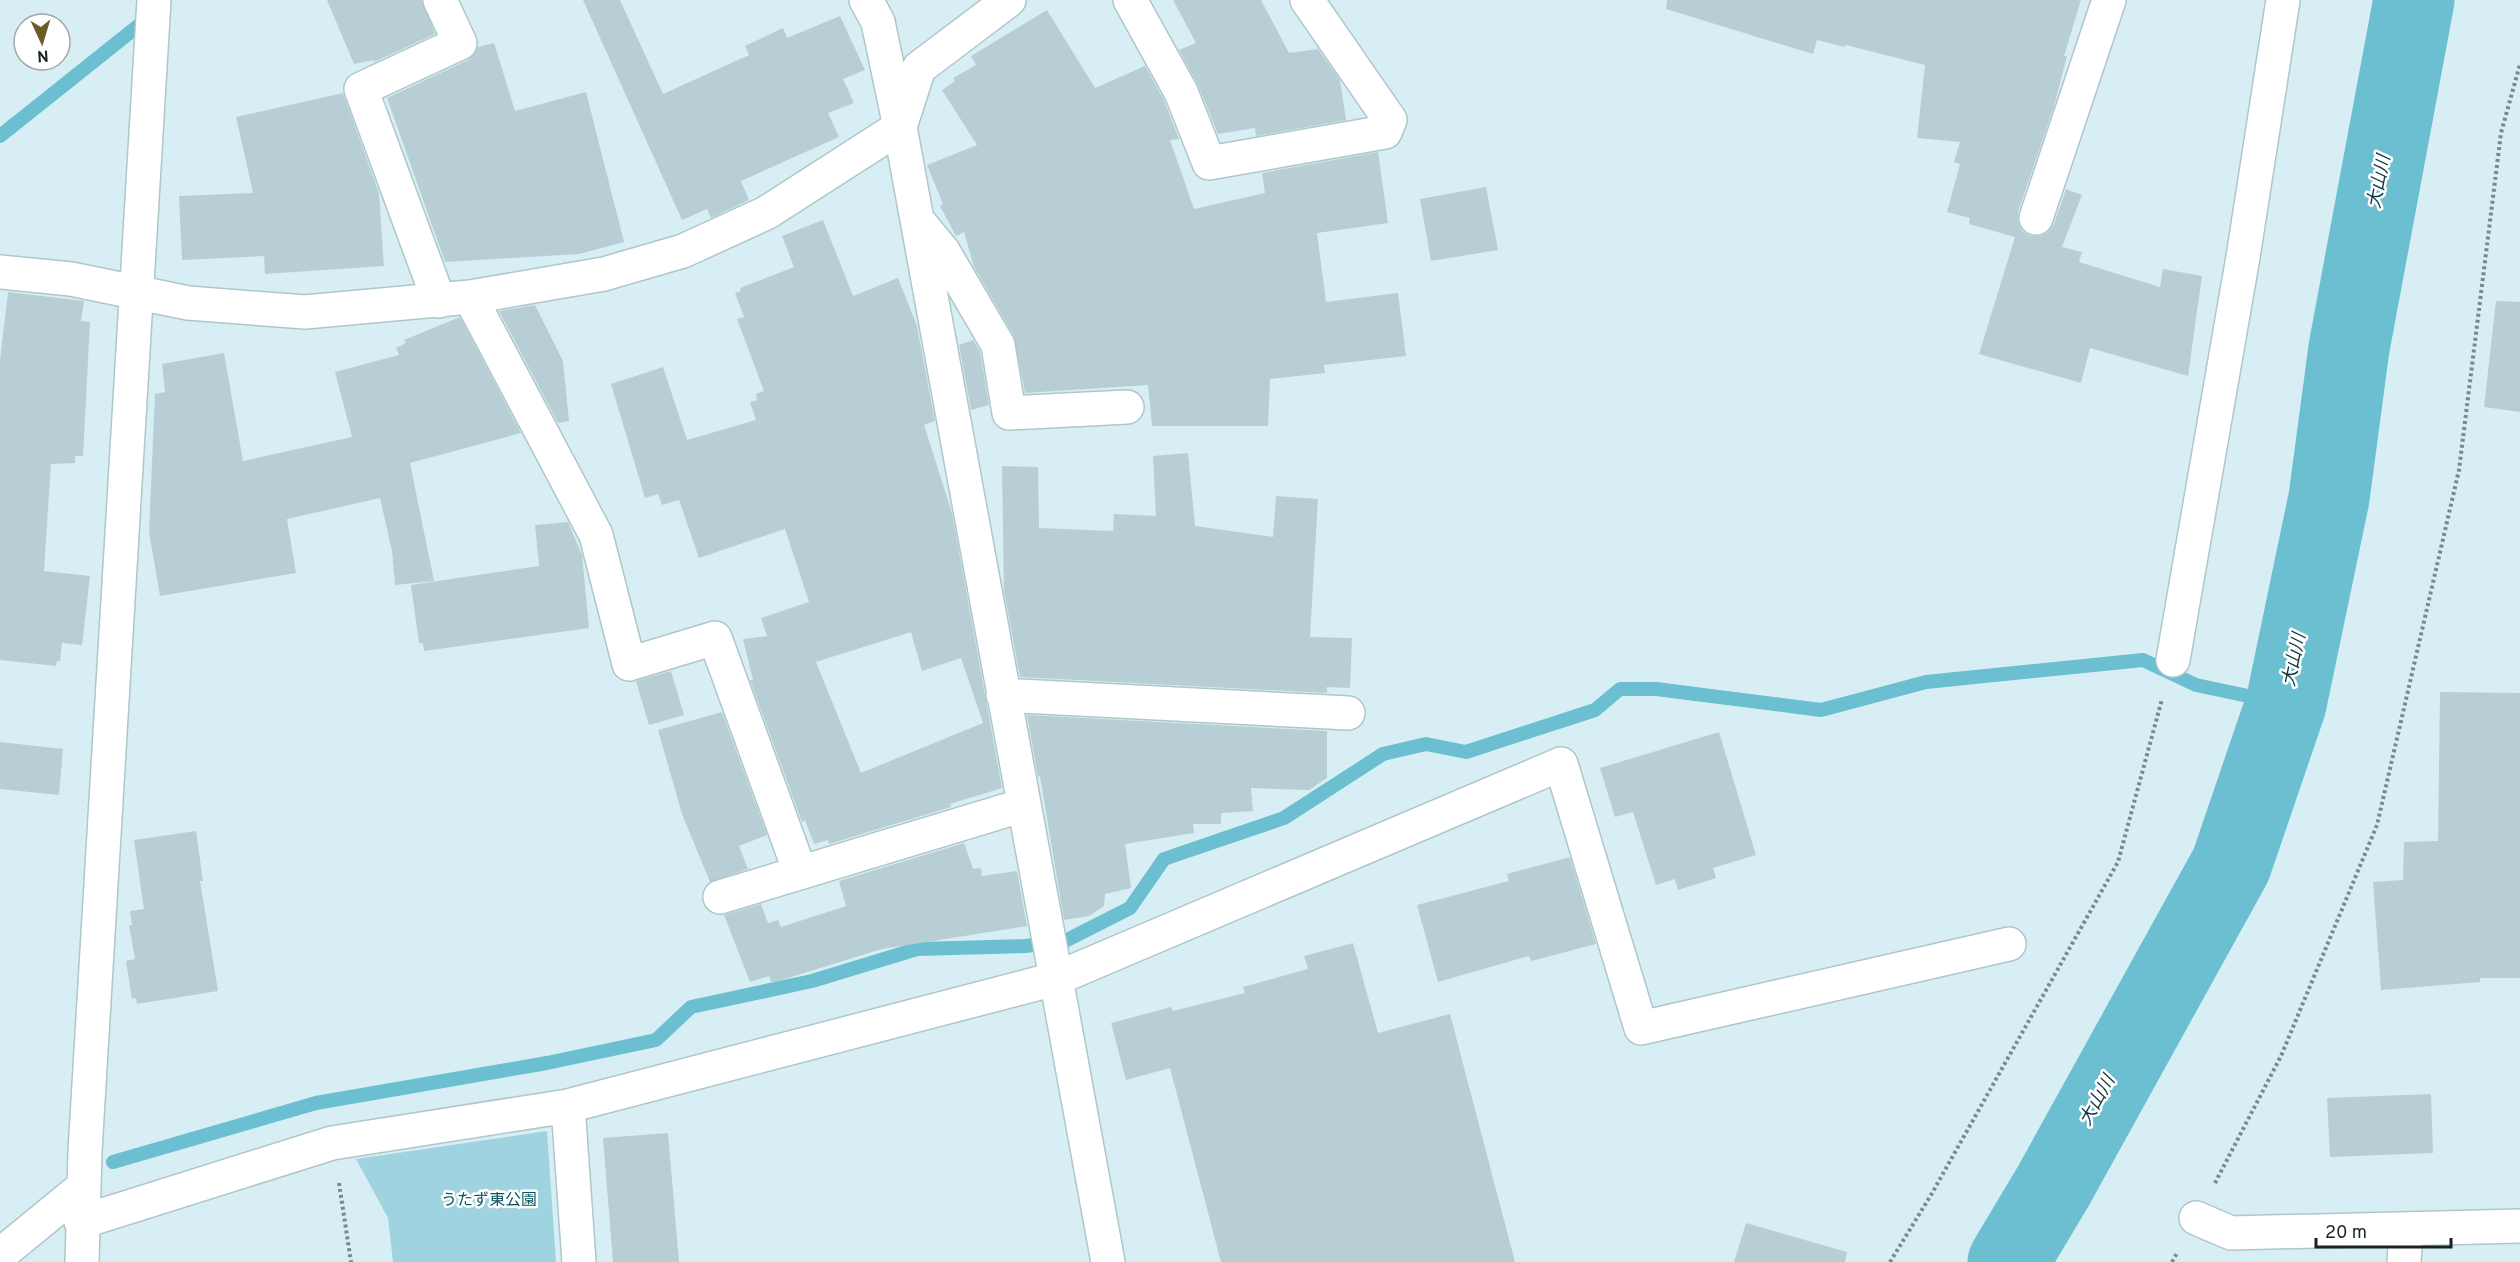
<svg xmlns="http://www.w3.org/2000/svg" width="2520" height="1262" font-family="Overpass,'Noto Sans JP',sans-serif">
<rect width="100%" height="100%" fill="#d7eff4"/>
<!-- green -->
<path fill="#9fd3df" d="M547 1131 556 1262H393L388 1218 356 1159Z"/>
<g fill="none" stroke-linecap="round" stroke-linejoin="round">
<!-- stream -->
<path stroke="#6bbfd1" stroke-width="14" d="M0 136 148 18
M113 1162 316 1103 547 1063 656 1040 691 1007 812 981 917 949 1026 946 1067 940 1130 908 1164 859 1284 818 1383 754 1426 744 1466 752 1595 710 1620 689H1656L1821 710 1926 682 2143 660 2196 685 2286 704"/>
<!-- river -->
<path stroke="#6bbfd1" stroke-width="81" d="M2008 1262 2054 1185 2231 865 2286 704 2329 498 2349 348 2414 0"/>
</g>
<!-- building -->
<path fill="#b7cfd4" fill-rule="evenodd" d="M327 0H422L435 34 374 62V60L354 64Z
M583 0H620L663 94 749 55 745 46 783 28 787 38 840 16 865 70 843 79 854 103 828 113 839 137 741 181 749 200 711 218 707 209 682 220Z
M1173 0H1261L1289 53 1318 49 1340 80 1346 120 1256 136 1255 128 1218 134 1198 85 1179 50 1196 43Z
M1667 0H2081L2064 56H2067L2054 106 2018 212V222L2022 231 2031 236H2040L2048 232 2054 224 2066 189 2082 195 2062 247 2082 252 2079 262 2160 287 2163 269 2202 276 2188 376 2090 348 2081 383 1979 354 2015 237 1969 224 1970 218 1947 212 1960 164 1954 162 1960 142 1917 138 1925 65 1846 45 1845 47 1817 40 1813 54 1666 9Z
M1047 10 1095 88 1145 66 1164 100 1179 139 1170 140 1194 209 1265 193 1262 173 1378 152 1388 223 1317 233 1326 302 1398 293 1406 356 1324 365 1325 373 1270 379 1268 426H1152L1148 385 1025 393 1014 336 974 267 964 232 956 236 940 206 943 204 927 165 977 145 942 90 955 81 953 78 976 65 971 56Z
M494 43 515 111 586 92 624 242 579 254 445 262 387 98 468 60 478 47Z
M343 93 379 193 384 266 265 274 264 256 182 260 179 196 253 193 236 117Z
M1486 187 1498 250 1431 261 1420 199Z
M823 220 853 296 898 278 917 326 935 421 924 425 952 513 1002 788 950 804 951 807 829 844 828 840 814 844 805 820 802 822 750 680H753L743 639 767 636 761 618 809 602 785 529 699 558 679 500 662 505 658 494 645 498 611 384 663 367 687 440 756 420 750 402 757 400 756 394 764 391 737 319 744 317 735 293 741 291 740 288 794 267 782 236ZM911 632 922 671 961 658 983 723 861 773 816 662Z
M8 292 84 301 81 321 90 322 83 456H75V463L51 464 44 571 90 576 82 645 62 643 60 661H57L56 666 0 660V360Z
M2496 301 2520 302V412L2484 407Z
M535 305 563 361 569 421 558 423 499 311Z
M460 317 521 433 410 463 434 581 395 585 392 551 380 498 287 519 296 573 160 596 149 532 155 394 165 392 162 364 224 353 243 461 352 437 335 372 399 355 396 348 406 343 404 340Z
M973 340 980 351 989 405 971 410 959 345Z
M1188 453 1195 526 1273 537 1276 496 1318 499 1310 637 1352 638 1350 688 1327 687V693L1020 677 1004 591 1002 466 1038 467 1039 528 1113 531 1114 514 1156 516 1153 456Z
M568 522 582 555 589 628 424 651 423 643H419L411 585 539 566 535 525Z
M671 671 684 715 649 725 636 681Z
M2440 692 2520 693V978H2480V982L2381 990 2373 882 2403 880 2404 842 2438 841Z
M722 712 767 835 739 846 748 869 710 882 682 814 658 730Z
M1027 715 1327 731V778L1309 790 1251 788 1253 811 1221 813V824H1193L1194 833 1125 844 1131 888 1105 894 1104 906 1089 916 1064 920 1040 776 1038 777Z
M1719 732 1756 855 1713 868 1716 878 1678 890 1675 879 1656 885 1633 812 1615 817 1600 768Z
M0 742 63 749 59 795 0 789Z
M196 831 203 881H200L218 991 137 1004 136 998 132 999 126 961 135 959 129 925H132L130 911 144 909 134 840Z
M964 843 973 869 981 868 982 876 1017 871 1027 926 882 949 772 983 769 976 750 982 724 915 761 904 768 923 778 920 781 927 846 906 839 881Z
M1570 857 1596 944 1531 961 1529 956 1438 982 1417 905 1509 881 1507 874Z
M1353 943 1378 1033 1450 1014 1515 1262H1221L1170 1068 1126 1080 1111 1023 1171 1007 1173 1011 1245 993 1243 987 1308 969 1304 956Z
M2431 1094 2433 1153 2330 1157 2327 1098Z
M668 1133 679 1262H613L603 1138Z
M1746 1223 1847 1252 1845 1262H1734Z"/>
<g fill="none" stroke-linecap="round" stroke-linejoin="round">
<!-- minor casing -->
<g stroke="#afc6cb" stroke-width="36">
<path id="minor" d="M866 0 878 22 900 127 1108 1262
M1130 0 1181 92 1209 163 1385 132 1390 120 1307 0
M2036 218 2109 0
M919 222 943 251 998 345 1009 413 1127 407
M0 272 71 279 188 303 305 312 470 297 604 274 683 251 766 213 900 127 919 68 1009 0
M470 297 596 535 629 664 715 638 800 872
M439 301 361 89 460 43 440 0
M2173 660 2243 257 2283 0
M1003 695 1348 713
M720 897 1024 805
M568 1106 579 1262
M2196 1218 2231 1233 2520 1226
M81 1222 332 1143 568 1106 1055 979 1561 764 1641 1028 2009 944
M0 1255 83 1187
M82 1262 85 1151 154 0
M2404 1262 2406 1230"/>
</g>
<!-- path -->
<path stroke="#79898d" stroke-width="4" stroke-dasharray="3 3" stroke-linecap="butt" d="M339 1183 351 1262
M2215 1183 2281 1056 2377 825 2459 470 2501 133 2520 64
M1890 1262 1931 1195 2118 862 2162 699
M2172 1262 2177 1253"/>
<!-- minor -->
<use href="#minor" stroke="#fff" stroke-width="33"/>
</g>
<g text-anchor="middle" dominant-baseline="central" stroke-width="5" stroke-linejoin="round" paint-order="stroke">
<!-- park labels -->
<g font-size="16" fill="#095461" stroke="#fff">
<text x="489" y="1201">うたず東公園</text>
</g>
<!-- water labels -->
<g font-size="18" font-style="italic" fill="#0d363e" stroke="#fff">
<text transform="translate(2380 182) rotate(-79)">大山川</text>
<text transform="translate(2295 660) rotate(-78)">大山川</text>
<text transform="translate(2098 1101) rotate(-61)">大山川</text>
</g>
</g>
<!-- north arrow -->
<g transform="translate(42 42) rotate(176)"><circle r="28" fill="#ffffff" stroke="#a3a7a7" stroke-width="1.5"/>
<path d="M0-4.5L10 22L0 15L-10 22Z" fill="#6e5b29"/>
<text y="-9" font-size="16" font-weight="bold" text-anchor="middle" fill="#192224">N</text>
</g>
<!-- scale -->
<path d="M2316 1238v9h135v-9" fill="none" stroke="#192224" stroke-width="3"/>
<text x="2325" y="1238" font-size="18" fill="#192224" stroke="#ffffff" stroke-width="4.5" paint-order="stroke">20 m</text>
</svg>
